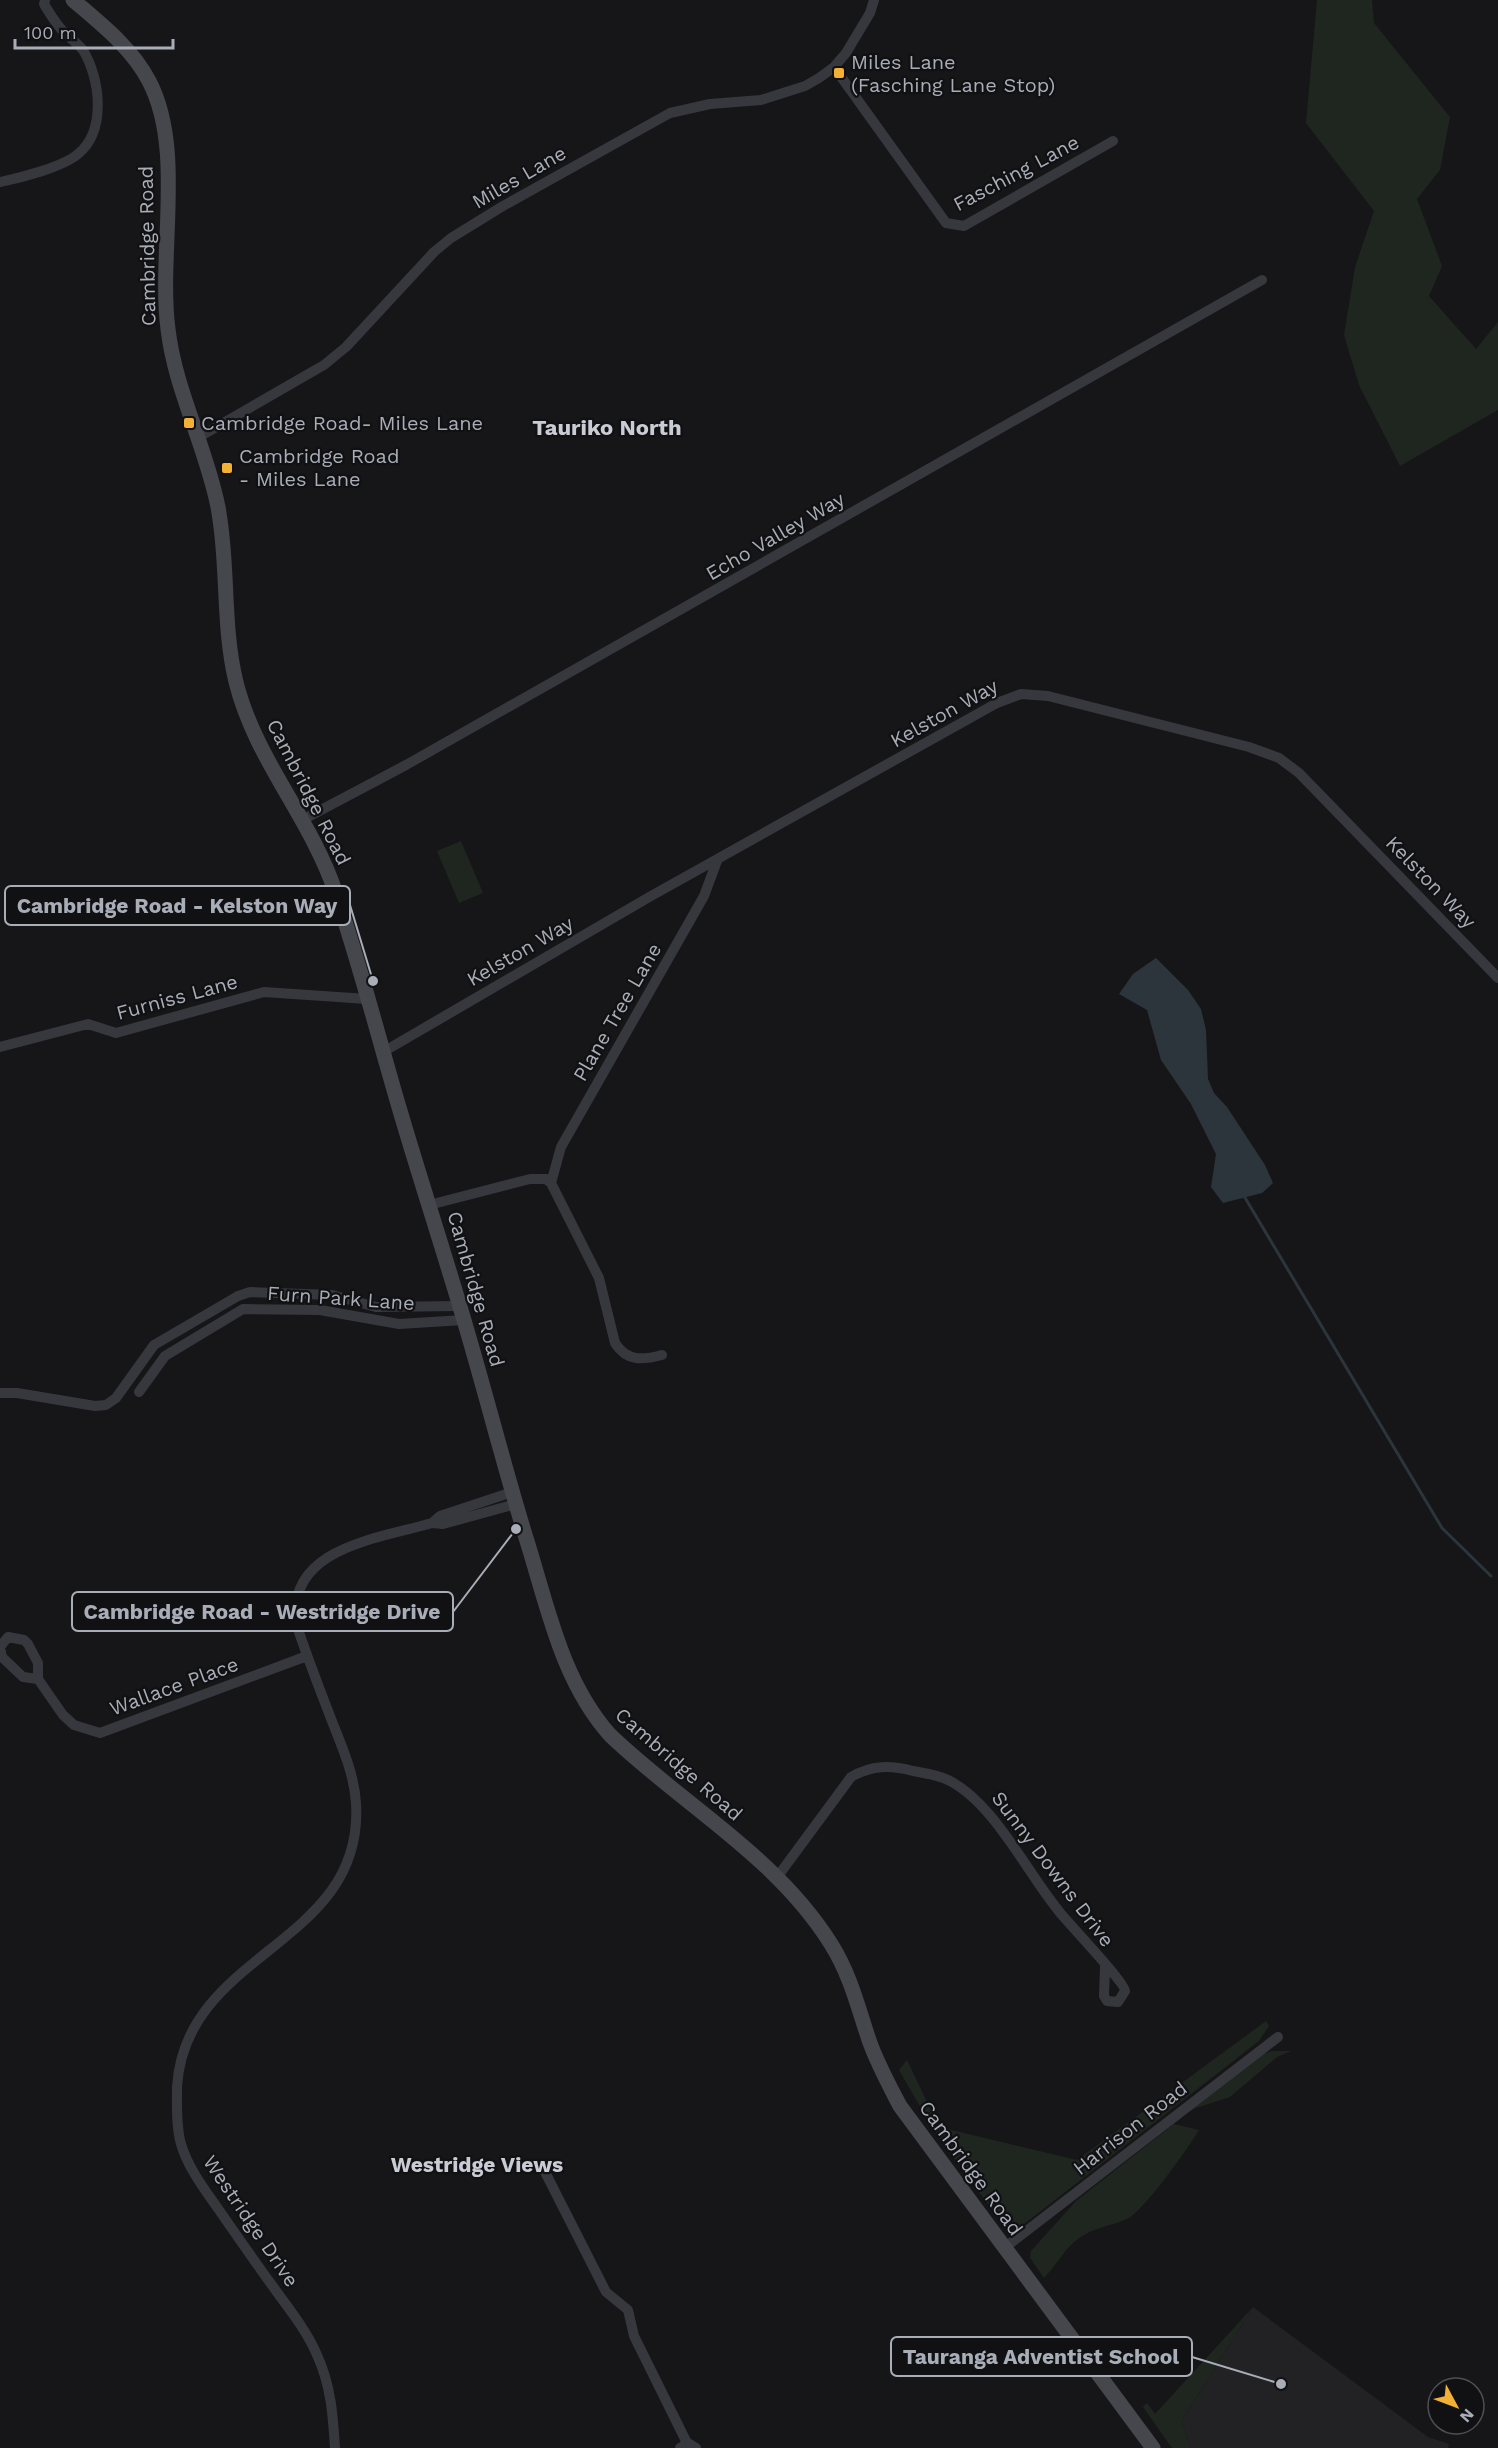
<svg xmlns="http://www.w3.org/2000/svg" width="1498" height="2448" font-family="'Work Sans',sans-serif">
<rect width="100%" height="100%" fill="#161618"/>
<!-- built -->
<path fill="#222225" d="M1253 2307 1428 2437 1449 2444 1448 2448H1191L1181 2422Z"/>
<!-- green -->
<path fill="#1e261f" d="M1317 0H1372L1374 23 1450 117 1440 170 1417 199 1442 266 1429 296 1476 349 1498 322V410L1400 466 1359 385 1344 335 1355 267 1374 211 1306 123Z
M461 841 483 893 459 903 437 851Z
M1266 2021 1269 2026 1259 2041 1019 2228 1016 2224 1004 2223 998 2218 933 2129 899 2070 907 2060 939 2127 1077 2160Z
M1272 2051H1291L1277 2057 1230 2097 1193 2109 1261 2055Z
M1174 2124 1199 2130C1188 2148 1145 2210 1127 2219 1114 2225 1097 2227 1084 2235 1066 2245 1058 2264 1044 2278L1030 2258 1031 2251 1076 2201Z
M1253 2307 1181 2422 1191 2448H1172L1143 2407 1147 2403 1155 2414Z"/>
<!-- water -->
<path fill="#2c353c" d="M1156 958 1188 990 1201 1009 1206 1030 1208 1079 1214 1093 1227 1107 1265 1165 1273 1183 1262 1193 1223 1203 1211 1187 1216 1154 1191 1104 1161 1060 1147 1010 1119 994 1133 974Z"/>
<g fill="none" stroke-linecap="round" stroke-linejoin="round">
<!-- stream -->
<path stroke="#2c353c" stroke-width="3" d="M1244 1196 1442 1528 1491 1576"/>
<!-- minor -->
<path stroke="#37383d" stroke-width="10" d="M834 67 946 223 964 226 1113 141
M0 182C20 178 63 167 78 154 107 130 100 78 83 50 78 44 71 39 66 34 57 26 50 14 44 4L45 0
M199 437 324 365 346 347 434 252 451 238 503 206 670 113 710 104 761 100 805 86 819 78 834 67 846 53 870 13 874 0
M304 819 406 765 1262 280
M0 1047 88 1024 116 1033 264 992 367 999
M383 1052 651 896 997 703 1021 694 1048 696 1249 747 1279 758 1299 773 1498 978
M551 1183 561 1147 704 896 717 861
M429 1205 530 1179H546L551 1183 599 1278 615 1343C627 1362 643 1360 662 1355
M139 1392 165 1356 243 1309 320 1310 399 1324 464 1320
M0 1393H17L95 1406 106 1405 116 1398 154 1345 238 1296 250 1292 332 1295 376 1307 459 1306
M432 1523 443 1524 516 1504
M38 1679 23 1677 2 1657 0 1647 8 1637 24 1640 28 1644 38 1663V1679L63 1715 74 1725 100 1733 307 1656
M778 1876 851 1777C872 1765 890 1765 913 1771 924 1773 938 1775 948 1780 994 1802 1028 1875 1062 1915 1072 1927 1125 1983 1125 1991L1118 2002 1107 2001 1104 1996 1105 1967
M543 2168 606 2292 628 2310 634 2336 687 2443
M1003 2249 1278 2037
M335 2448C333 2416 331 2385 317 2355 307 2331 289 2309 274 2288 255 2262 237 2236 219 2210 205 2190 188 2168 181 2144 176 2127 177 2105 177 2087 185 1950 365 1946 356 1803 354 1772 341 1745 330 1716 318 1685 306 1654 296 1623 287 1547 378 1539 432 1523L440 1516 512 1492
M680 2448 688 2443 696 2448"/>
<!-- secondary -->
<path stroke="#45474d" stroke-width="15" d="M73 0C101 24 132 48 149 81 185 149 158 253 168 329 175 390 206 446 218 507 229 565 222 625 236 682 255 759 310 817 335 891 360 964 379 1040 401 1114 422 1185 445 1255 466 1327 487 1398 505 1470 527 1541 548 1608 562 1681 610 1735 683 1805 776 1856 831 1944 850 1974 858 2007 869 2040 877 2063 889 2085 900 2106L1153 2448"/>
</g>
<!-- markers -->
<g fill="#f2b134" stroke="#111113" stroke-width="2">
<rect x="833" y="67" width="12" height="12" rx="3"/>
<rect x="183" y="417" width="12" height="12" rx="3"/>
<rect x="221" y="462" width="12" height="12" rx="3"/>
</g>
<g text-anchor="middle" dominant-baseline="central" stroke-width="4.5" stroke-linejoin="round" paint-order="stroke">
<!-- poi labels -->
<g font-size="20" fill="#a8adb8" stroke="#111113" text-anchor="start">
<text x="851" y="62">Miles Lane<tspan x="851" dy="23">(Fasching Lane Stop)</tspan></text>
<text x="201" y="423">Cambridge Road- Miles Lane</text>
<text x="239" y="456">Cambridge Road<tspan x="239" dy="23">- Miles Lane</tspan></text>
</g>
<!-- street labels -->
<g font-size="20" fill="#a8adb8" stroke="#111113">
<text transform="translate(1016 173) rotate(-28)">Fasching Lane</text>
<text transform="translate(519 177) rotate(-30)">Miles Lane</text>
<text transform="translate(147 246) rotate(-91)">Cambridge Road</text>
<text transform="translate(775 536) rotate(-30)">Echo Valley Way</text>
<text transform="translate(944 713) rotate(-29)">Kelston Way</text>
<text transform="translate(309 792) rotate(63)">Cambridge Road</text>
<text transform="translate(1431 882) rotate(46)">Kelston Way</text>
<text transform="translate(520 951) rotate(-30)">Kelston Way</text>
<text transform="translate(177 997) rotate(-15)">Furniss Lane</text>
<text transform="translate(617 1012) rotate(-60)">Plane Tree Lane</text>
<text transform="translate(476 1289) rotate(74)">Cambridge Road</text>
<text transform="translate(341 1298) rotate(4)">Furn Park Lane</text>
<text transform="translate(174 1686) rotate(-20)">Wallace Place</text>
<text transform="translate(679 1764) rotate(41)">Cambridge Road</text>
<text transform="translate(1053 1869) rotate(53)">Sunny Downs Drive</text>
<text transform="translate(1130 2128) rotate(-38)">Harrison Road</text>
<text transform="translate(971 2168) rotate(54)">Cambridge Road</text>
<text transform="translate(251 2221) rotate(56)">Westridge Drive</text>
</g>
<!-- neighbourhood labels -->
<g font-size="21" font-weight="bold" fill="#c9ccd4" stroke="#111113">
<text x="477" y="2164">Westridge Views</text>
</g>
<!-- quarter labels -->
<g font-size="22" font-weight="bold" fill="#c9ccd4" stroke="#111113">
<text x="607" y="427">Tauriko North</text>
</g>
</g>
<!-- callouts -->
<path fill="none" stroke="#a8adb8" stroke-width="2" d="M373 981L350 905M516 1529L453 1612M1281 2384L1192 2357"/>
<g fill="#a8adb8" stroke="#111113" stroke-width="2">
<circle cx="373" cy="981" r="6"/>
<circle cx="516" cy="1529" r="6"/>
<circle cx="1281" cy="2384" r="6"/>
</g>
<g fill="#111113" stroke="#a8adb8" stroke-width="2">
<rect x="5" y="886" width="345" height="39" rx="6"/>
<rect x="72" y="1592" width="381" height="39" rx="6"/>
<rect x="891" y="2337" width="301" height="39" rx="6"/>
</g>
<g font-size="21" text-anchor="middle" font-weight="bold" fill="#a8adb8">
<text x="177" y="913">Cambridge Road - Kelston Way</text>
<text x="262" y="1619">Cambridge Road - Westridge Drive</text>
<text x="1041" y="2364">Tauranga Adventist School</text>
</g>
<!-- north arrow -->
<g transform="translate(1456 2406) rotate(131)"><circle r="28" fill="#111113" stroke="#4d4f55" stroke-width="1.5"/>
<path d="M0-4.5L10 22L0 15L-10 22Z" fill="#f2b134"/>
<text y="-9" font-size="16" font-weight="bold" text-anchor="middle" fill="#a8adb8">N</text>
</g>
<!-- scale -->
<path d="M15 39v9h158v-9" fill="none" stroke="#a8adb8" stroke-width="3"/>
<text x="24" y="39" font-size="18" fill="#a8adb8" stroke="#111113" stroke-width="4.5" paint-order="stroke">100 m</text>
</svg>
